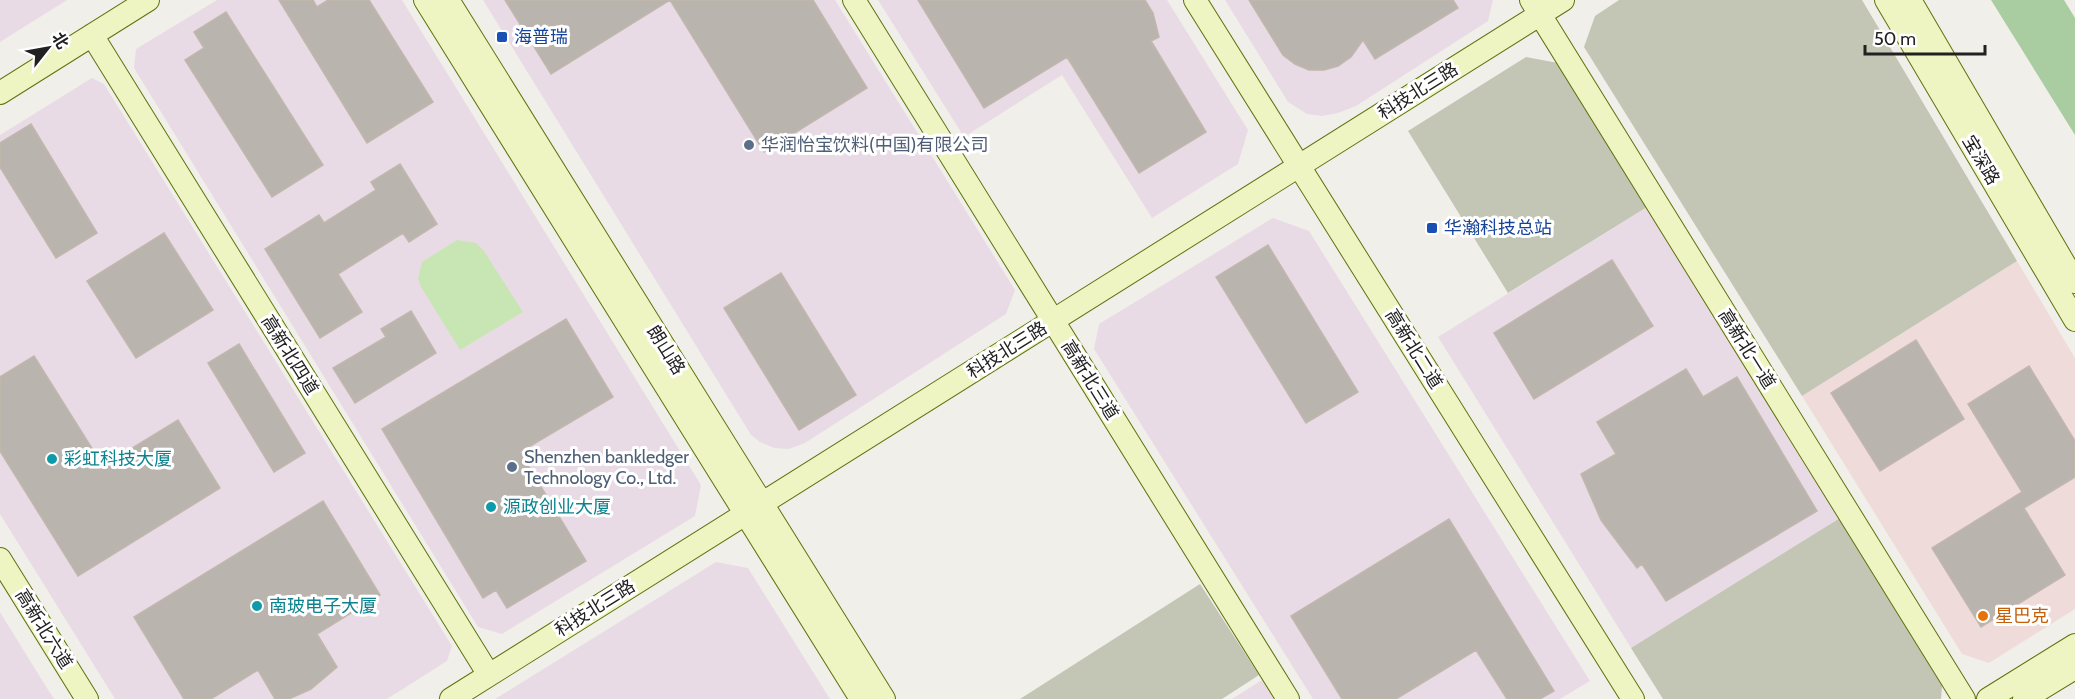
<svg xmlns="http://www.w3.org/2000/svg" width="2075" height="699" font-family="Cabin,'Noto Sans SC',sans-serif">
<rect width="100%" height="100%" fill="#f1efe9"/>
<!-- commercial -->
<path fill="#efdcda" d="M2017 261 2075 358V609L1989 663 1962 654 1802 396Z"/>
<!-- industrial -->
<path fill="#e9dbe5" d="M0 0H67L0 42Z
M217 0H402L701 485 695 516 502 634 478 627 134 68 136 49Z
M483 0H835L1015 290 1006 314 805 443 789 449 774 448 760 442 751 435Z
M878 0H1167L1248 130 1238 164 1152 218 1062 75 964 137Z
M1225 0H1493L1488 21 1356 106 1338 113 1322 116 1307 114 1288 102Z
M92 78 104 84 452 646 447 661 387 699H115L0 514V135Z
M1647 207 1840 518 1631 648 1438 337Z
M1273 218 1309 231 1590 681 1560 699H1313L1094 349 1099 324Z
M716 562 748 568 830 699H495Z
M0 612 45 685 54 699H0Z
M1262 680 1274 699H1232Z"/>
<!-- construction -->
<path fill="#c3c5b5" d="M1619 0H1862L2017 261 1802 396 1584 47 1595 16Z
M1526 57 1558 63 1647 207 1508 293 1408 131Z
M1840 518 1942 686 1941 699H1663L1631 648Z
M1200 584 1259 675 1222 699H1020Z"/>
<!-- grass -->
<path fill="#c8e6b3" d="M457 240 476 243 484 251 523 312 460 350 421 287 418 278 422 262Z"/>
<!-- forest -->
<path fill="#aacca1" d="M1991 0H2064L2075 18V135Z"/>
<!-- building -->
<path fill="#bab4ae" stroke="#c1b7ac" stroke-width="1.5" d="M279 0H313L317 7 328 0H369L433 102 367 143Z
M505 0H670L551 74Z
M670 0H813L867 88 764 152Z
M918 0H1145L1153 13 1159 37 1151 41 1206 132 1139 173 1067 57 984 108Z
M1249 0H1453L1458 8 1375 59 1363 40 1351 57 1338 66 1324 70H1309L1295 64 1283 55Z
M226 12 323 165 272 197 185 60 204 48 194 32Z
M31 124 97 233 56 258 0 167V143Z
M400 164 437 224 409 242 403 233 338 274 362 312 320 338 265 249 319 215 324 223 376 190 371 182Z
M164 233 213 310 136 358 87 281Z
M1268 245 1358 392 1306 423 1216 277Z
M1612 260 1653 326 1534 399 1494 333Z
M781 273 856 395 799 430 724 308Z
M411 311 436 353 355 403 333 368 386 337 381 329Z
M566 319 613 397 520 452 586 561 507 608 496 590 483 598 382 429Z
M1916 340 1964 419 1880 471 1831 393Z
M239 344 305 453 274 472 208 363Z
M34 356 103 466 178 420 220 488 78 576 0 451V377Z
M2029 366 2075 441V477L2024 508 2065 575 1981 627 1932 548 2022 492 1968 404Z
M1686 369 1703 397 1737 377 1817 511 1666 601 1642 564 1637 568 1601 520 1581 474 1616 454 1597 422Z
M323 501 380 595 317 634 337 667 311 689 289 699H275L258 670 211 699H184L134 617Z
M1449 519 1554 691 1540 699H1507L1476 650 1396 699H1342L1291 616Z"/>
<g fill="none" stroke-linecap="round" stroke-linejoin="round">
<!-- secondary casing -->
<g stroke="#5f720e" stroke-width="24">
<path id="secondary" d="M425 0 861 699
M448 0 884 699
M854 0 1288 699
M1195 0 1633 699
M1531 0 1964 699
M1886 0 2075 320
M1910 0 2075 282
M92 35 489 675
M0 93 148 0
M0 559 87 699
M451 699 1563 0
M1988 699 2075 645
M2024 699 2075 668"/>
</g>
<!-- secondary -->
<use href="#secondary" stroke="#eef5c2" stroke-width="22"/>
</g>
<!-- markers -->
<g fill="#1a4fb4" stroke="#fff" stroke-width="2">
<rect x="496" y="31" width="12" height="12" rx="3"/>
<rect x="1426" y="222" width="12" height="12" rx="3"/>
</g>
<g fill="#5c6f8a" stroke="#fff" stroke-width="2">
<circle cx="749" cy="145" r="6"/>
<circle cx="512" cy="467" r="6"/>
</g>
<g fill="#0f9aa8" stroke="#fff" stroke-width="2">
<circle cx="52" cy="459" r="6"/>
<circle cx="491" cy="507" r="6"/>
<circle cx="257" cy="606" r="6"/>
</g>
<circle fill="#e8710a" stroke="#fff" stroke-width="2" cx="1983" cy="616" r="6"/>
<g text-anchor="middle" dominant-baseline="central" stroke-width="6" stroke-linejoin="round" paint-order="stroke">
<!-- transit labels -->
<g font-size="18" fill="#164399" stroke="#fff" text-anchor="start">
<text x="514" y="37">海普瑞</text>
<text x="1444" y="228">华瀚科技总站</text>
</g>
<!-- street labels -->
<g font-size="18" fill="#212121" stroke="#fff">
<text transform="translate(1418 91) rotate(-32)">科技北三路</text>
<text transform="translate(1981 160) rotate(59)">宝深路</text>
<text transform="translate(1414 349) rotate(58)">高新北二道</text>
<text transform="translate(1747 349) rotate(58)">高新北一道</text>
<text transform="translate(666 350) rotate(58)">朗山路</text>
<text transform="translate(1007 350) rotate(-32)">科技北三路</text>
<text transform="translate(290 355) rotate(58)">高新北四道</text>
<text transform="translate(1090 380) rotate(58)">高新北三道</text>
<text transform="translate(595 608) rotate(-32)">科技北三路</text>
<text transform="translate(44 629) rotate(58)">高新北六道</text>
</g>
<!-- service labels -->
<g font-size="18" fill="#4e5e75" stroke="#fff" text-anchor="start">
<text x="761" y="145">华润怡宝饮料(中国)有限公司</text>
<text x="524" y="457">Shenzhen bankledger<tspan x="524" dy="21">Technology Co., Ltd.</tspan></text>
</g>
<!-- culture labels -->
<g font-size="18" fill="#0d838f" stroke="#fff" text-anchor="start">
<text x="64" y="459">彩虹科技大厦</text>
<text x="503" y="507">源政创业大厦</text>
<text x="269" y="606">南玻电子大厦</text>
</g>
<!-- food labels -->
<g font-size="18" fill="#c56008" stroke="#fff" text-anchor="start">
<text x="1995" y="616">星巴克</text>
</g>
</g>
<!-- north arrow -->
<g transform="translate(48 48) rotate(59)" stroke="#ffffff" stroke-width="4.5" paint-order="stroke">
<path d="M0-4.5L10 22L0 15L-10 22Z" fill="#212121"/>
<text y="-9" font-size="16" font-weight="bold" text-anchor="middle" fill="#212121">北</text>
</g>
<!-- scale -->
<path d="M1865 45v9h120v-9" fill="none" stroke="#212121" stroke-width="3"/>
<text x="1874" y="45" font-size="18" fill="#212121" stroke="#ffffff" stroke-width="4.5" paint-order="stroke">50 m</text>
</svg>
